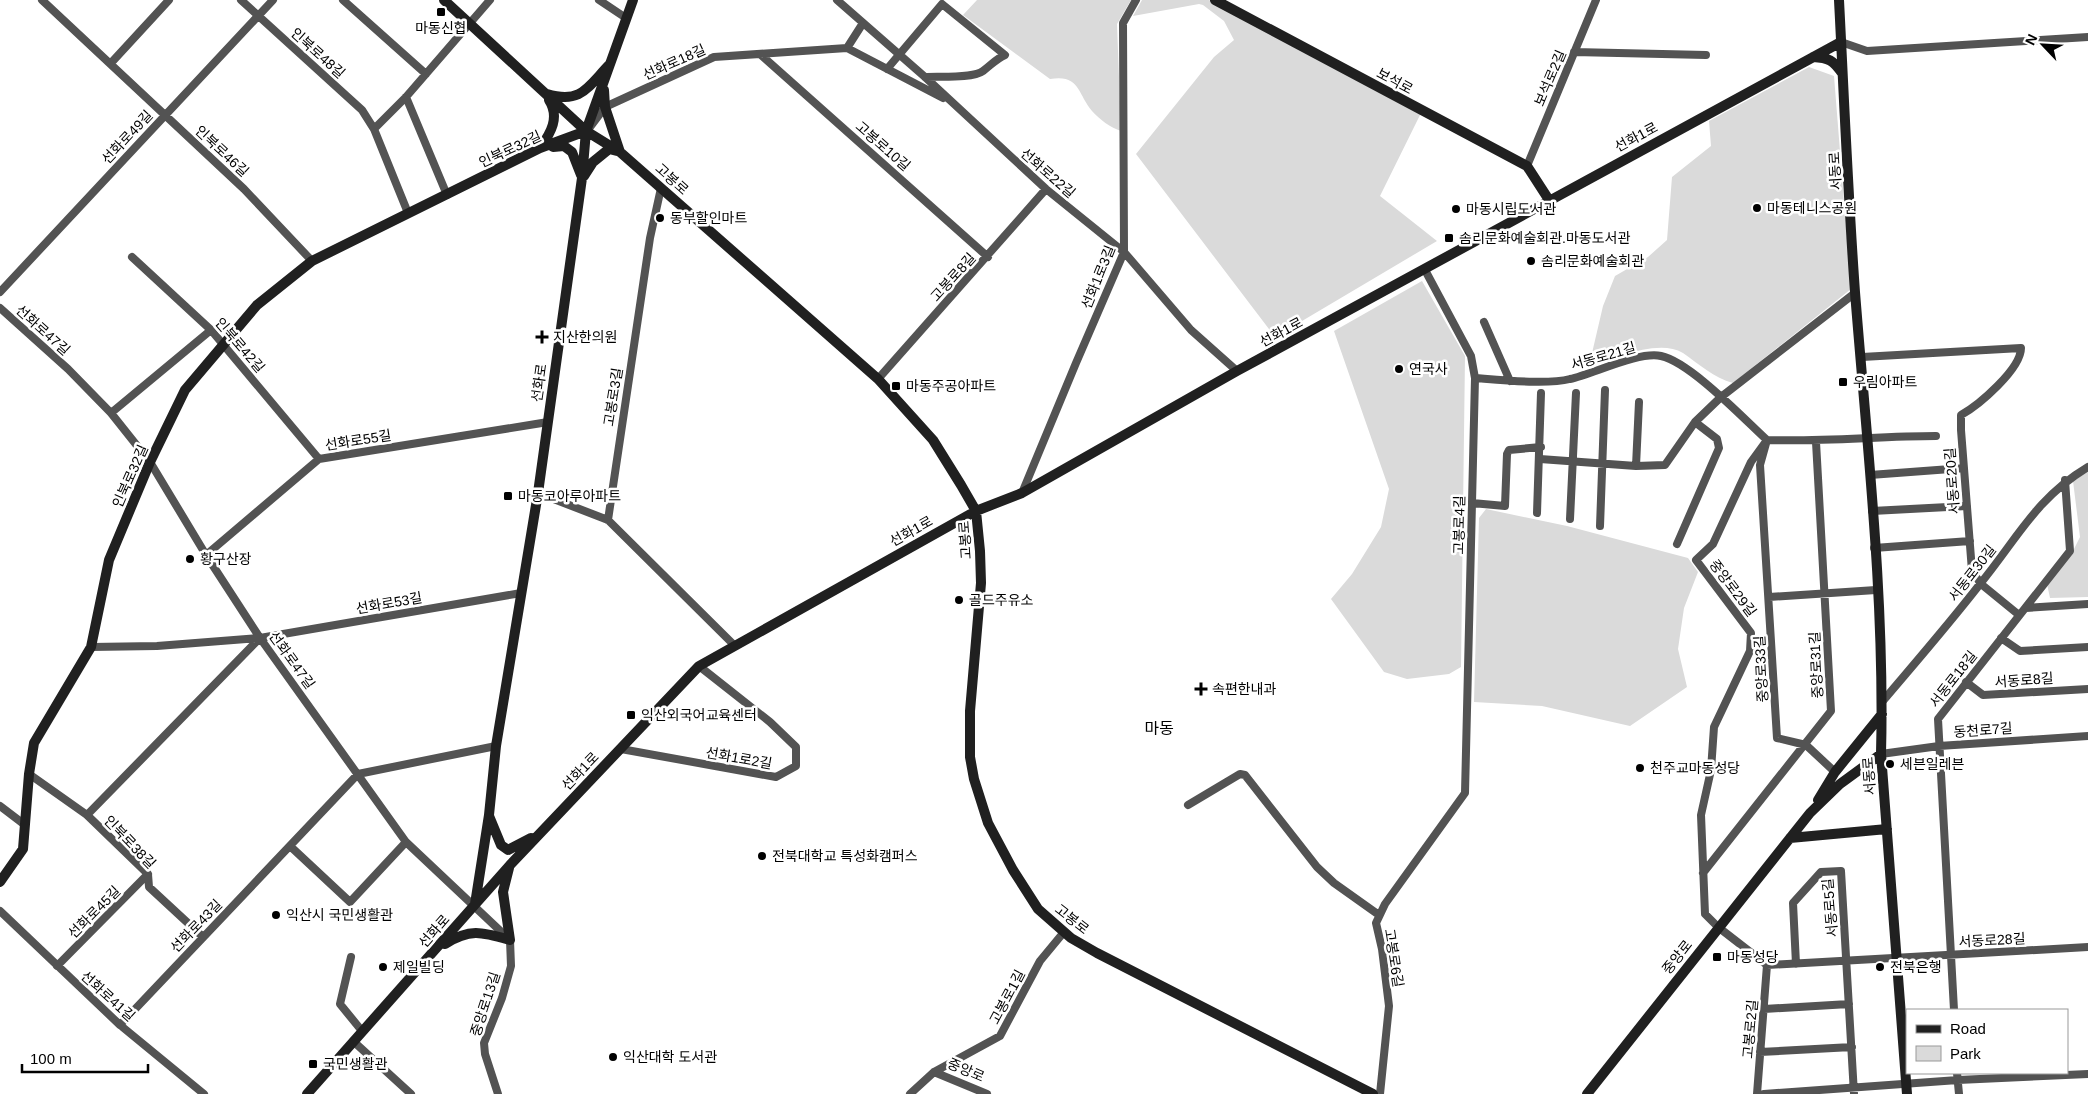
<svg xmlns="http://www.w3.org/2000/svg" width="2088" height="1094" font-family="Helvetica,'Noto Sans KR',sans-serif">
<rect width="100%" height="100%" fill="#fff"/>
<!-- green -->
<path fill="#dadada" d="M977 0H1131L1117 24 1121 131C1111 128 1099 119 1092 111 1077 93 1080 74 1050 79L963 15Z
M1142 0H1209L1421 113 1380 196 1437 241 1275 337 1136 154 1214 57 1234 40 1224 21 1203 5 1199 4 1133 16Z
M1809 67 1834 76 1851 289 1733 383C1714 378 1699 364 1683 353 1658 338 1615 359 1589 366L1603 306 1615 276 1648 257 1667 240 1672 177 1711 146 1709 121Z
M1422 281 1465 356 1461 667 1449 674 1407 679 1384 672 1331 599 1352 574 1381 527 1389 489 1334 331Z
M2088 472V597L2050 598 2047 584 2072 553 2080 537 2073 481Z
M1486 509 1567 526 1688 558 1698 572 1684 608 1678 649 1687 687 1630 726 1542 706 1474 702 1479 518Z"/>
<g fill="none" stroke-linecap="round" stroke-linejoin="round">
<!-- street -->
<path stroke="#535353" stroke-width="8" d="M42 0 244 189 312 261
M241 0 362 110 374 129 408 213
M343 0 426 74
M599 0 626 18
M837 0 925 77 1046 189 1124 252 1191 330 1237 371
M1841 42 1867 51 2088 37
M847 48 863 23
M1574 52 1706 55
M761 55 988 257
M111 63 169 0
M887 69 942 4 1005 55C996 59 991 65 983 71 972 79 939 76 925 77
M406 97 447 195
M590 127 605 107 714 57 847 48 943 98
M374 129 406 97 490 0
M1527 166 1596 0
M132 257 211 330 319 459
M0 292 273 0
M0 308 68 369 111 413 150 462 206 555 260 638 406 842 510 940 511 966 502 998 484 1043 485 1054 498 1094
M1484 322 1510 381
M1862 357 2021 348C2021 369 1979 405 1961 415V430L1972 571 1981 584 2019 615
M1475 378C1500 380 1547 385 1570 379 1593 374 1639 351 1661 356 1690 362 1744 419 1767 440L1760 465 1777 738 1806 745 1835 772
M878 379 1046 189
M111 413 211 330
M1936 436C1880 436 1824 442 1767 440L1751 462 1713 544 1696 560 1751 633 1750 651 1714 727 1711 770 1701 815 1705 914 1718 927 1767 965 2088 947
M1540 459 1636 466 1665 465 1695 422 1721 397 1855 293
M1636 466 1639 402
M1870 475 1964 468
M538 493 608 520 734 645
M1022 493 1076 363 1124 252 1123 23 1136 0
M1472 503 1505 506 1507 454 1509 450 1541 447
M1872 511 1967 506
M1537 513 1541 393
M1570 519 1576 393
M608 520 650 238 661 188
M1600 526 1605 390
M1677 544 1719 448 1717 439 1695 422
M1874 548 1970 541
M206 555 319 459 548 422
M1769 597 1876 590
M2026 608 2088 604
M2001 638 2020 651 2088 647
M91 647 157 646 260 638
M1966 682 1983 695 2088 689
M1882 702C1915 663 1949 624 1980 584 2017 539 2036 498 2088 467
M621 749 776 777 796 766V747L770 722 699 666
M1881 754 1939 746 2088 736
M29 774 87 815 148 874 149 887 203 937
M1188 805 1240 774 1245 775 1317 867 1334 883 1379 915
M0 806 25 825
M87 815 260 638 521 593
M290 846 350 902 406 842
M1703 873 1831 711 1816 442
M0 911 120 1025 204 1094
M351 957 340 1004 362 1031
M1796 964 1793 903 1821 872 1841 871 1854 1094
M57 966 148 874
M1764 1009 1849 1004
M1954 1010 1938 719 2070 551 2065 480
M120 1025 358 774 496 746
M353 1041 411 1094
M1760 1052 1852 1047
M934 1072 987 1094
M1957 1073 1959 1094
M910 1094 934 1072 1000 1036 1040 961 1064 932
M1380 1094 1389 1006 1382 949 1376 923 1385 904 1465 793 1475 378 1471 356 1425 270
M1757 1094 1767 965
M1764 1094 1958 1080 2088 1074"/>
<!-- secondary -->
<path stroke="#202020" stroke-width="10" d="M444 0 586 131 620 152 878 379 933 440 961 485 976 511 980 551 981 583 970 711V757L974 779 988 823 1013 870 1038 909 1071 938 1097 953 1373 1094
M1215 0 1527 166 1549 200
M1839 0C1844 97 1848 195 1855 292 1867 445 1885 600 1881 754L1907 1094
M1813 57C1829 58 1833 60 1842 73
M604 90 605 107 620 152
M547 94C581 104 587 88 609 65
M553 147 564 146 572 152 581 175
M540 148C551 133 560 117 549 100
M584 176 593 162 609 149 617 151
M1818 800 1835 772 1882 714
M489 816 501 845 508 850 531 838
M1790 838 1887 829
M509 868 503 892 510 940
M0 882 23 849 29 774 34 743 91 647 109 560 150 462 185 390 257 305 312 261 540 148 586 131
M475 904 489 815 496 746 538 493 582 178 586 131 633 0
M445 944C470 928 482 932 510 940
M307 1094 510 865 699 666 976 511 1022 493 1237 371 1841 42
M1587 1094 1810 813 1840 784 1881 754"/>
</g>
<!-- markers -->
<g fill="#000" stroke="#fff" stroke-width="2">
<rect x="436" y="7" width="10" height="10" rx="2.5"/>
<circle cx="1757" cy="208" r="5"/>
<circle cx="1456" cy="209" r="5"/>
<circle cx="660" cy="218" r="5"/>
<rect x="1444" y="233" width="10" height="10" rx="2.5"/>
<circle cx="1531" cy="261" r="5"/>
<path d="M539.5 329.5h5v5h5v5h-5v5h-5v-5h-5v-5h5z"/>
<circle cx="1399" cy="369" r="5"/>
<rect x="1838" y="377" width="10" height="10" rx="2.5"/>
<rect x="891" y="381" width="10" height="10" rx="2.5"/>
<rect x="503" y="491" width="10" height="10" rx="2.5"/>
<circle cx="190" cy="559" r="5"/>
<circle cx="959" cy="600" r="5"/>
<path d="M1198.5 681.5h5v5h5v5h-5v5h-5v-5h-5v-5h5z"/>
<rect x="626" y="710" width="10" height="10" rx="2.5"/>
<circle cx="1890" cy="764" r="5"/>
<circle cx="1640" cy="768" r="5"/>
<circle cx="762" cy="856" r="5"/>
<circle cx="276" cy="915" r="5"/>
<rect x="1712" y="952" width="10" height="10" rx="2.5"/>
<circle cx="383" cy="967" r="5"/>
<circle cx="1880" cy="967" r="5"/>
<circle cx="613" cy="1057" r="5"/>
<rect x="308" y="1059" width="10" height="10" rx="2.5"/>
</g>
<g text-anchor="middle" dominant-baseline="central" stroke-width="5" stroke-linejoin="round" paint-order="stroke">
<!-- poi labels -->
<g font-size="14" fill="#000" stroke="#fff" text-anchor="start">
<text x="441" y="28" text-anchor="middle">마동신협</text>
<text x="1767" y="208">마동테니스공원</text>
<text x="1466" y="209">마동시립도서관</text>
<text x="670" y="218">동부할인마트</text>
<text x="1459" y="238">솜리문화예술회관.마동도서관</text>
<text x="1541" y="261">솜리문화예술회관</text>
<text x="553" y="337">지산한의원</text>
<text x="1409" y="369">연국사</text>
<text x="1853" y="382">우림아파트</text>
<text x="906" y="386">마동주공아파트</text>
<text x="518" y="496">마동코아루아파트</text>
<text x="200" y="559">황구산장</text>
<text x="969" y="600">골드주유소</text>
<text x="1212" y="689">속편한내과</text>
<text x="641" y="715">익산외국어교육센터</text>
<text x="1900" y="764">세븐일레븐</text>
<text x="1650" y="768">천주교마동성당</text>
<text x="772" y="856">전북대학교 특성화캠퍼스</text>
<text x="286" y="915">익산시 국민생활관</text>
<text x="1727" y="957">마동성당</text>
<text x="393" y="967">제일빌딩</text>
<text x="1890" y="967">전북은행</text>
<text x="623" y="1057">익산대학 도서관</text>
<text x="323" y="1064">국민생활관</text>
</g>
<!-- street labels -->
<g font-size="14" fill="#000" stroke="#fff">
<text transform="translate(318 53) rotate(42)">인북로48길</text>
<text transform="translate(674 62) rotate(-24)">선화로18길</text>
<text transform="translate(1550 78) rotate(-67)">보석로2길</text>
<text transform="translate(1395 81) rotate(28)">보석로</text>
<text transform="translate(127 137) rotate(-47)">선화로49길</text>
<text transform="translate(1636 137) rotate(-28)">선화1로</text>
<text transform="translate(883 146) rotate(41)">고봉로10길</text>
<text transform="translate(510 149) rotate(-25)">인북로32길</text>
<text transform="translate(222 151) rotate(43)">인북로46길</text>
<text transform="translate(1835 171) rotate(-93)">서동로</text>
<text transform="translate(1048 173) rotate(41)">선화로22길</text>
<text transform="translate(672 179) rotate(42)">고봉로</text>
<text transform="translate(953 277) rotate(-48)">고봉로8길</text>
<text transform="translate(1098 277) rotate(-68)">선화1로3길</text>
<text transform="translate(43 330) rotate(42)">선화로47길</text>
<text transform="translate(1281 332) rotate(-28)">선화1로</text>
<text transform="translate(240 345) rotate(49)">인북로42길</text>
<text transform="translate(1603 356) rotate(-16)">서동로21길</text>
<text transform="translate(539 383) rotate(-82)">선화로</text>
<text transform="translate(613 397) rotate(-81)">고봉로3길</text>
<text transform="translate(358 440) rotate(-9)">선화로55길</text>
<text transform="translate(130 476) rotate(-66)">인북로32길</text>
<text transform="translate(1952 481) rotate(-94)">서동로20길</text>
<text transform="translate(1459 525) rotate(-89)">고봉로4길</text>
<text transform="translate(911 531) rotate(-29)">선화1로</text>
<text transform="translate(965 540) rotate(-94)">고봉로</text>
<text transform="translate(1972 573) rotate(-52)">서동로30길</text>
<text transform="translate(1733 588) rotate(53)">중앙로29길</text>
<text transform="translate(389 603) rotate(-10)">선화로53길</text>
<text transform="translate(292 660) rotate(54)">선화로47길</text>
<text transform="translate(1816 665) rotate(-93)">중앙로31길</text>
<text transform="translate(1761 669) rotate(-93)">중앙로33길</text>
<text transform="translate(1953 679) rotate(-52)">서동로18길</text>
<text transform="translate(2024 680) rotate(-4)">서동로8길</text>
<text transform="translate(1983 730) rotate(-4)">동천로7길</text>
<text transform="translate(739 758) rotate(10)">선화1로2길</text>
<text transform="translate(580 771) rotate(-46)">선화1로</text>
<text transform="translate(1869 776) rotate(-94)">서동로</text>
<text transform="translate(130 842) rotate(46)">인북로38길</text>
<text transform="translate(1830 908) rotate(-95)">서동로5길</text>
<text transform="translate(94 912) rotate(-45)">선화로45길</text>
<text transform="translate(1072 919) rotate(38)">고봉로</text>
<text transform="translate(196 926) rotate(-46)">선화로43길</text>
<text transform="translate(434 931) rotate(-49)">선화로</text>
<text transform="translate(1992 940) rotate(-3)">서동로28길</text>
<text transform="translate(1677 957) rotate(-52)">중앙로</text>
<text transform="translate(1394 958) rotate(81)">고봉로6길</text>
<text transform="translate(108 996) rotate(42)">선화로41길</text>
<text transform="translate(1007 997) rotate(-62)">고봉로1길</text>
<text transform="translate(485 1004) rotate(-72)">중앙로13길</text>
<text transform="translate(1750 1029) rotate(-85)">고봉로2길</text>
<text transform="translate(966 1070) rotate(23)">중앙로</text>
</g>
<!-- quarter labels -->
<g font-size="16" fill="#000" stroke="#fff">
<text x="1159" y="728">마동</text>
</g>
</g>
<!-- legend -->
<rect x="1906" y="1009" width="162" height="65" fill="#ffffff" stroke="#999999"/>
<rect x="1916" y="1025" width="25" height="8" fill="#202020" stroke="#999999"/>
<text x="1950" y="1034" font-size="15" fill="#000000">Road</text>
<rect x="1916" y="1046" width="25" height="15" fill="#dadada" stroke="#999999"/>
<text x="1950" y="1059" font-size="15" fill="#000000">Park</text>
<!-- north arrow -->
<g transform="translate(2043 45) rotate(295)" stroke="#ffffff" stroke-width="4" paint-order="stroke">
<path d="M0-4L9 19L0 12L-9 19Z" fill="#000000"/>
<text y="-8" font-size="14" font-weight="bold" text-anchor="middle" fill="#000000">N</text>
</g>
<!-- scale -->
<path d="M22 1064v8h126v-8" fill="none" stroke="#000000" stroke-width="2.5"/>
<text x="30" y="1064" font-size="15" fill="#000000" stroke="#ffffff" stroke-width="4" paint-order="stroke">100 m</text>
</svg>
